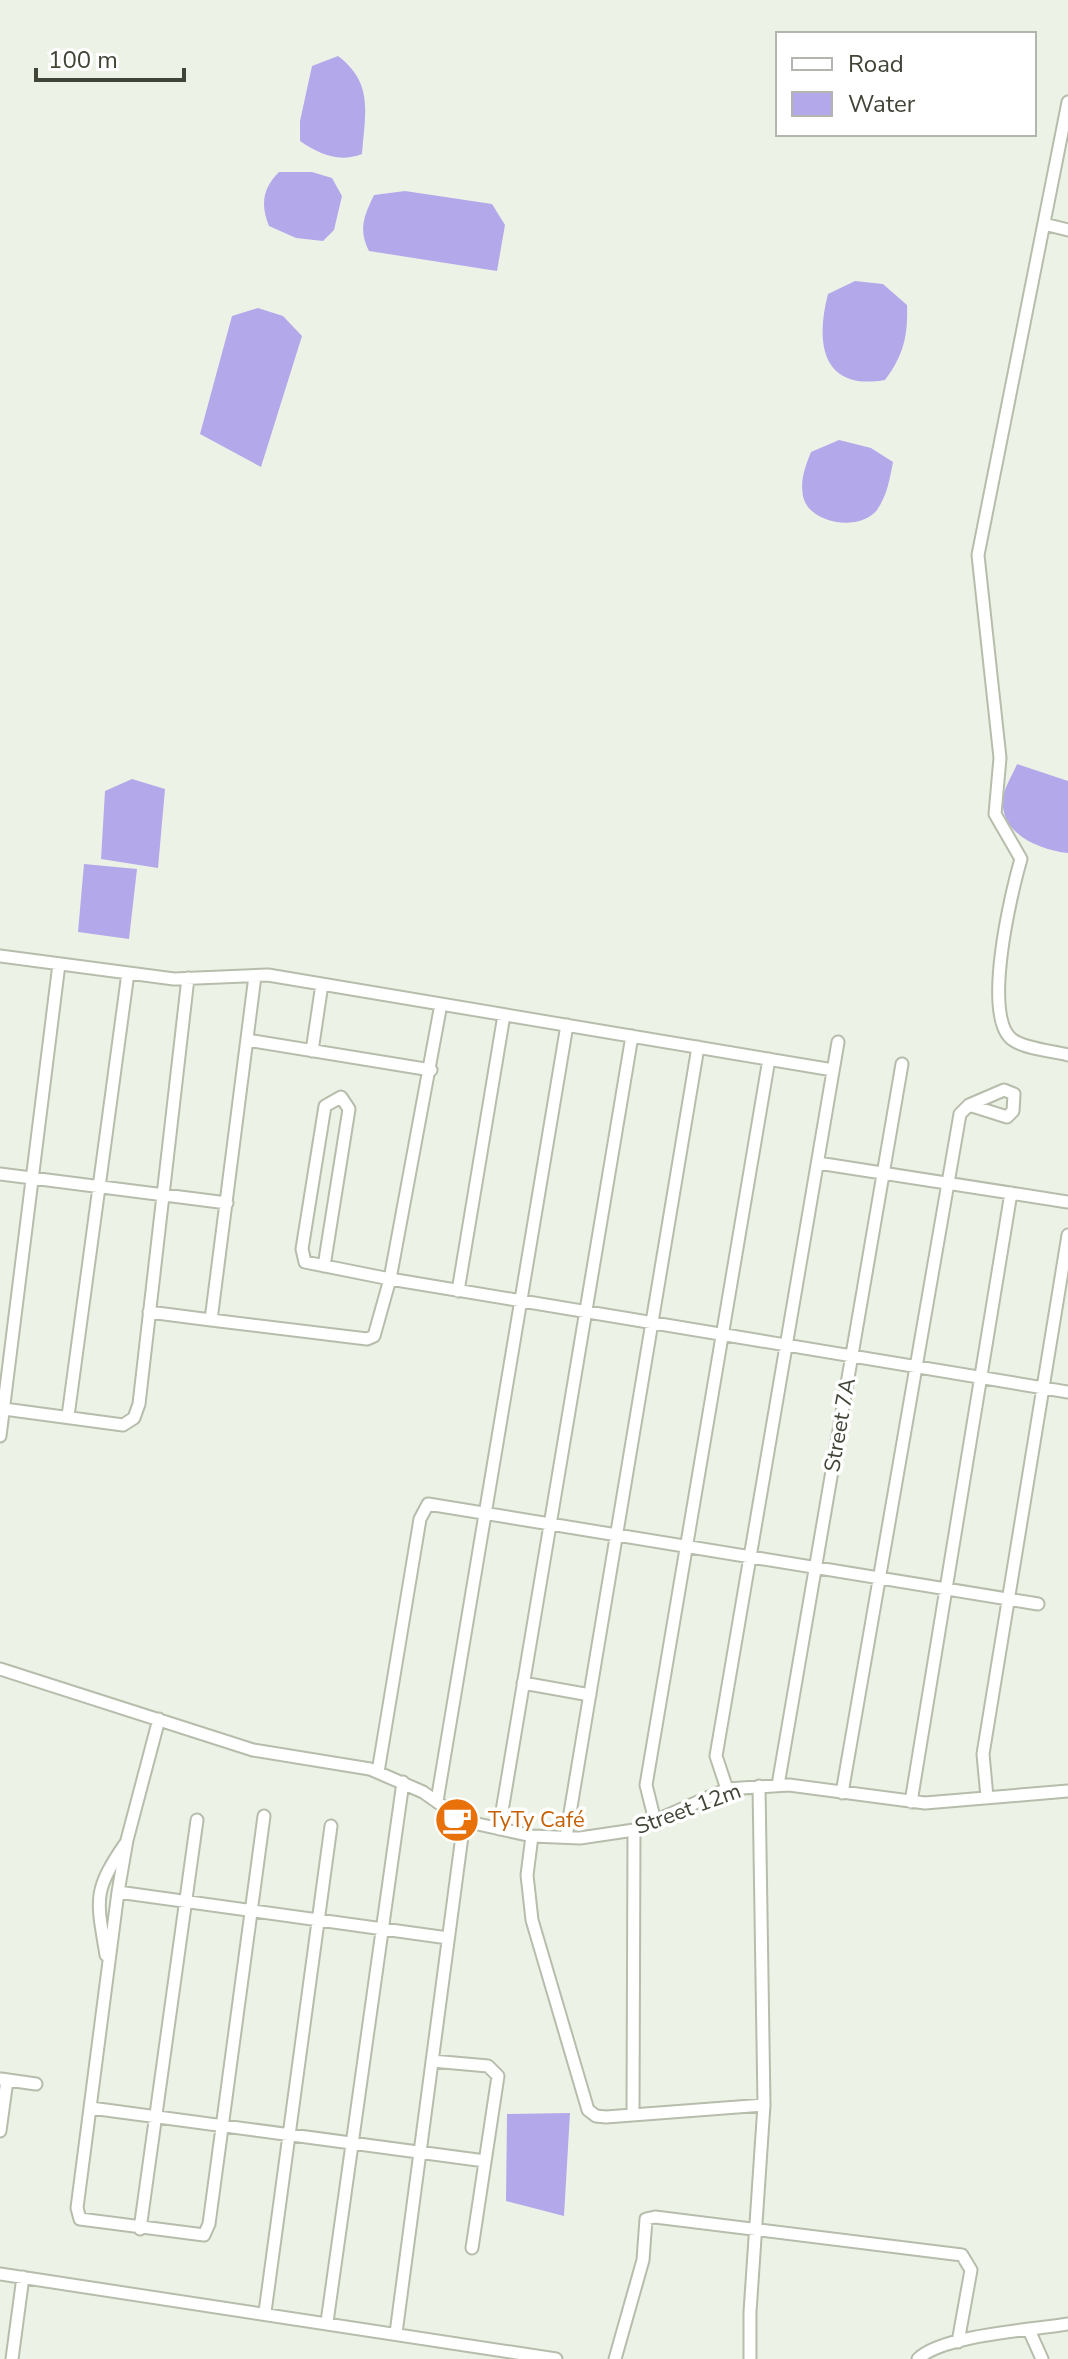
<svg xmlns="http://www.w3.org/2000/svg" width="1068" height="2359" font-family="'Nunito Sans',sans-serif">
<rect width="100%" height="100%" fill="#edf2e7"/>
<!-- water -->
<path fill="#b3a9ea" d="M338 56C374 83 365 113 362 154 338 163 319 154 300 141V121L312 66Z
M279 172H312L332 178 342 196 334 230 323 241 296 238 269 226C260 204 263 188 279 172Z
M405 191 492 204 505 225 497 271 369 251C358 229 364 216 374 195Z
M855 281 883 284 907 305C908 335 904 355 885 380 822 391 815 343 828 294Z
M258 308 283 316 302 336 261 467 200 434 232 316Z
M839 440 871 448 893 462C890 478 887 496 877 510 860 532 808 524 803 496 800 480 805 467 811 452Z
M1017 764 1068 781V853C1040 850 999 834 1003 798 1004 788 1013 774 1017 764Z
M132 779 165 789 158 868 101 859 105 791Z
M84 864 137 869 129 939 78 932Z
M570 2113 564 2216 506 2201 507 2114Z"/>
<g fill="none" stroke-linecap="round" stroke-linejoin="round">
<!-- minor casing -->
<g stroke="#b6bdab" stroke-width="15">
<path id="minor" d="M1068 102 978 555 1000 758 995 814 1021 859C1011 893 981 1019 1013 1040 1026 1049 1053 1051 1068 1055
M1044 224 1068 230
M0 956 174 979 268 975 833 1070
M441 1004 390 1279 1068 1392
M247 1040 431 1070
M312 1051 322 984
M818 1163 1068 1202
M0 1174 227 1203
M458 1291 504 1015
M149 1312 211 1320 255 976
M211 1320 367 1339 374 1336 390 1279 305 1262 302 1249 325 1106 341 1097 349 1109 324 1266
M4 1409 123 1425 134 1418 139 1404 188 978
M68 1416 128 973
M0 1436 59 964
M0 1669 253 1750 370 1769 423 1792 464 1821 532 1836 580 1838 634 1830 727 1789 789 1785 925 1803 1068 1791
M523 1683 590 1695
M159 1719 127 1840 118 1892 77 2208 80 2219 204 2235 209 2224 264 1816
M378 1772 420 1519 428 1504 1038 1604
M778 1785 902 1064
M727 1789 716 1756 838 1042
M842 1793 960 1114 969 1105 1004 1090 1014 1094 1013 1111 1007 1117 969 1105
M987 1797 983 1754 1068 1235
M437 1801 567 1025
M911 1802 1011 1193
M655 1821 646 1785 769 1059
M499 1829 632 1036
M532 1836 527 1875 532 1920 588 2110 596 2116 606 2117 764 2105
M566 1837 698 1047
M118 1892 448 1938
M106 1955C97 1900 92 1892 125 1844
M432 2061 488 2066 498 2076 472 2248
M1 2079 36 2084
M91 2108 485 2161
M633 2115 634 1830
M0 2131 7 2080
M140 2229 197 1820
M0 2274 556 2359
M265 2312 331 1826
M327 2322 403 1782
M1029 2330 1042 2359
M396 2333 464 1821
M12 2359 23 2277
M615 2359 643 2260 646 2219 655 2217 962 2255 971 2270 958 2342
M750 2359V2312L764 2105 759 1786
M918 2359C942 2335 1032 2330 1068 2324"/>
</g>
<!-- minor -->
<use href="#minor" stroke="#fff" stroke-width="11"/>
</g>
<!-- icons -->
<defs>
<g id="cafe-disc" transform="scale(2.3)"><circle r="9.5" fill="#e8710a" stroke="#fff"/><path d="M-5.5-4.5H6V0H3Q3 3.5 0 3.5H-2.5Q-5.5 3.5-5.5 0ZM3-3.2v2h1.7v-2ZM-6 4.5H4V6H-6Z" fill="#fff"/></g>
</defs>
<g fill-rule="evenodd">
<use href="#cafe-disc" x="457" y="1820"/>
</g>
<g text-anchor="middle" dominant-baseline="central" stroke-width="7" stroke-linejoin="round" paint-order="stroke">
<!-- street labels -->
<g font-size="22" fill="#404537" stroke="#fff">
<text transform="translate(840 1425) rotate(-80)">Street 7A</text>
<text transform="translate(688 1809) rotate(-20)">Street 12m</text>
</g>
<!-- food labels -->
<g font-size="22" fill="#c56008" stroke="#fff" text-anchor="start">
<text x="488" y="1820">TyTy Café</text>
</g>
</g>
<!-- legend -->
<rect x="776" y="32" width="260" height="104" fill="#ffffff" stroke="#b3b5af" stroke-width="2"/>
<rect x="792" y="58" width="40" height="12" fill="#ffffff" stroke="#b3b5af" stroke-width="2"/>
<text x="848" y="72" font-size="24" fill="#404537">Road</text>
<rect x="792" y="92" width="40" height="24" fill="#b3a9ea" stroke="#b3b5af" stroke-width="2"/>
<text x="848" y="112" font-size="24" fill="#404537">Water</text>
<!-- scale -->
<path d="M36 68v12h148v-12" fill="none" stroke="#404537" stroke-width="4"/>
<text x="48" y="68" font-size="24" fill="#404537" stroke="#ffffff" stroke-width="6" paint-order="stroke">100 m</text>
</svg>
